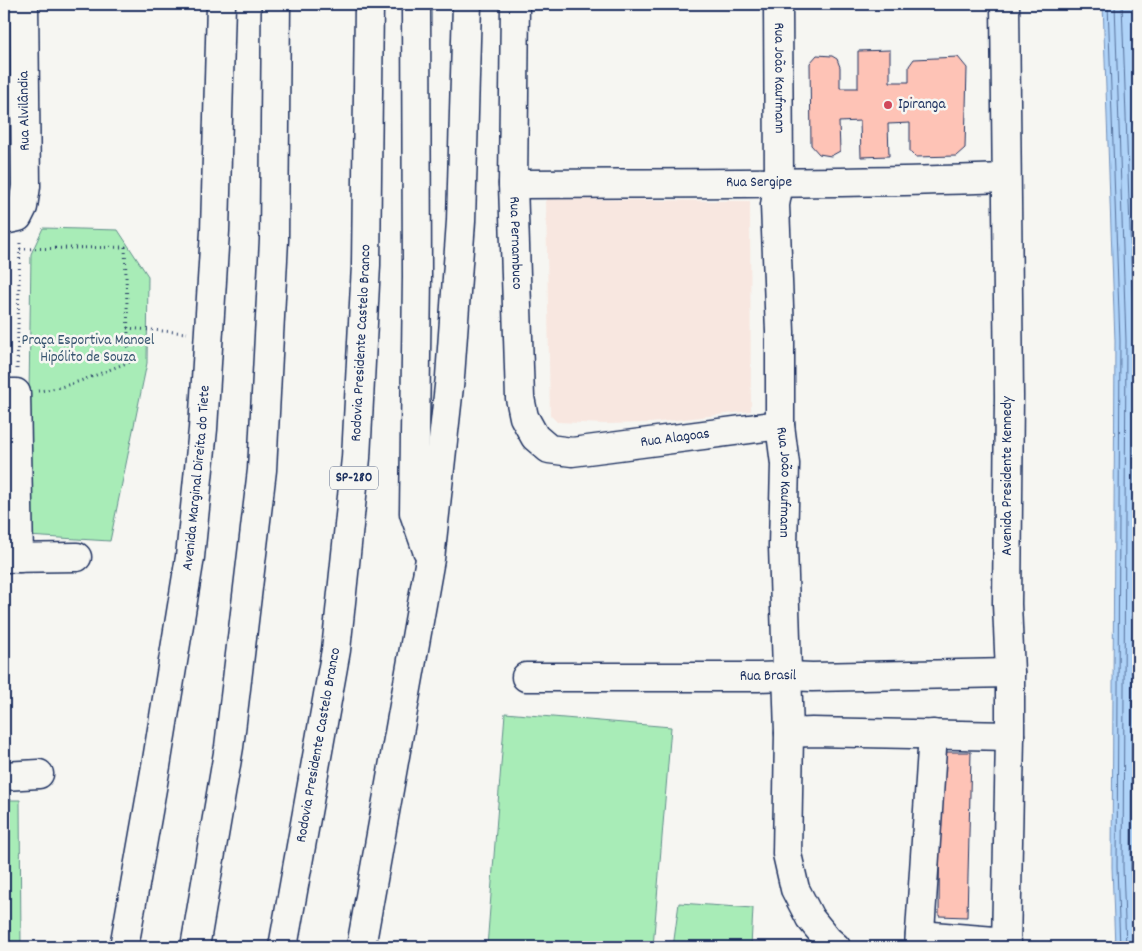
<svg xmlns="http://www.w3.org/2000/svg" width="1142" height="951" font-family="Dekko,sans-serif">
<rect width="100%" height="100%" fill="#f6f6f2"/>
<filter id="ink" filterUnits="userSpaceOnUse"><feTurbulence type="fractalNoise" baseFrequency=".02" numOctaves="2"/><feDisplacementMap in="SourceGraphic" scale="10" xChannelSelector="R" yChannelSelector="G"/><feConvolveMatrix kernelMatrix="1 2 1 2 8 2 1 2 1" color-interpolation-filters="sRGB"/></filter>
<g filter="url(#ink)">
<!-- built -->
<path fill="#f8e7e0" d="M546 199 750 201 751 411 651 423 605 424 557 422 550 415Z"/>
<!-- green -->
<path fill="#a8ecb7" stroke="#628e8a" d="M43 228 118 230 148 276 147 363 110 541 27 536 31 254Z
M505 713 671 727 653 947H487Z
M4 800H20L21 947H4Z
M679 903 753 908 751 947H673Z"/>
<!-- water -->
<path fill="#afd3f8" stroke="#7491ba" d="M1103 4H1138V947H1115L1112 867 1115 341Z"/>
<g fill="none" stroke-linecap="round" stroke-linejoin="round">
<!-- shore -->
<path stroke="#56719c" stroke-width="1" d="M1108 4 1120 341 1117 867 1120 947
M1115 4 1126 341 1123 867 1126 947
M1122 4 1134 341 1131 866 1133 947"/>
</g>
<!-- building -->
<path fill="#fec3b6" stroke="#1b2f5e" d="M890 50V82H909V66L914 59 958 57 967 68 965 148 956 156 915 157 910 152V123L888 124 889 156 861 157 860 121 839 122 840 151 831 156 819 154 811 145 810 63 817 55 832 56 837 59 840 67V88H858V51Z
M940 752H971L967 917 939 916Z"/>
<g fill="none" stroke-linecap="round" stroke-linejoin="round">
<!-- minor casing -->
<g stroke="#1b2f5e" stroke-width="31">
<g id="minor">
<path id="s1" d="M515 4 513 184 520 398 524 417 535 437 549 449 572 452 780 425"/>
<path id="s2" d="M513 184C677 183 842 184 1006 178"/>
<path d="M4 220 18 217 23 207 26 186 24 4"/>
<path d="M4 393H16L19 558"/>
<path d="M4 558 77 557"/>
<path id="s3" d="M526 677H758L788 676 812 677 1010 673"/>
<path d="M789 733 812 732 1010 736"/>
<path d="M4 776 39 774"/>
<path d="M920 935 1007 942"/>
<path d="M919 947 933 734"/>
</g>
</g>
<!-- major casing -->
<g stroke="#1b2f5e" stroke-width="31">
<g id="major">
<path id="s4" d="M778 4 779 183 775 205 780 332V425L785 464 783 546 789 733 787 854 795 889 810 918 828 940 836 947"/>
<path d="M1005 4 1009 396 1007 604 1010 673V736L1006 947"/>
</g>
</g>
<!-- highway casing -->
<g stroke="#1b2f5e" stroke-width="31">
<g id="highway">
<path d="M416 4 417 276 414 513 427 550"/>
<path id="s5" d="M124 947 156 766 190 557 203 429 215 231 221 4"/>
<path d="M195 947 229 747 262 470 274 240 276 4"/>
<path id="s6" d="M283 947 336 650 356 458 366 265 369 4"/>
<path d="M361 947 430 559 450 377 461 221 467 4"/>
</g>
</g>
<!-- path -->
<path stroke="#1b2f5e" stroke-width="3" stroke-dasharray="1 4" stroke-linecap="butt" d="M20 249 125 247 129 362C100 373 69 388 38 391
M127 328 187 333
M17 369 20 241"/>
<!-- minor -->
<use href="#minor" stroke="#f6f6f2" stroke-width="28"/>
<!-- major -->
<use href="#major" stroke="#f6f6f2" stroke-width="28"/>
<!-- highway -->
<use href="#highway" stroke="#f6f6f2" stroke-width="28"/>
</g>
</g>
<!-- markers -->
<circle fill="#d1495b" stroke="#f6f6f2" stroke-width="2" cx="888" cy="105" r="5"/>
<g text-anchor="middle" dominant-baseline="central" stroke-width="5" stroke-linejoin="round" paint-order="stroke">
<!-- shield labels -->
<rect fill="#f6f6f2" stroke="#5d6b8a" stroke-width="1" x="330" y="466.5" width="48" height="23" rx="4"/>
<g font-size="14" font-weight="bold" fill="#1b2f5e">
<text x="354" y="478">SP-280</text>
</g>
<!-- street labels -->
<g font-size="15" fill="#1b2f5e" stroke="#f6f6f2">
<text stroke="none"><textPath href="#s4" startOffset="74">Rua João Kaufmann</textPath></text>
<text transform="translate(25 111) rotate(-91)">Rua Alvilândia</text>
<text stroke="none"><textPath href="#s2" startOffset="246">Rua Sergipe</textPath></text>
<text stroke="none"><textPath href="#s1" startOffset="239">Rua Pernambuco</textPath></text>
<text stroke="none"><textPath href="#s6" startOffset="610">Rodovia Presidente Castelo Branco</textPath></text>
<text stroke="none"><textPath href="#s1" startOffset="582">Rua Alagoas</textPath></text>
<text transform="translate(1008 476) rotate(-90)">Avenida Presidente Kennedy</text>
<text stroke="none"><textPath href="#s5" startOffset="475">Avenida Marginal Direita do Tiete</textPath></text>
<text stroke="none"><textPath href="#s4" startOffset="479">Rua João Kaufmann</textPath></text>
<text stroke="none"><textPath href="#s3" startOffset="242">Rua Brasil</textPath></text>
<text stroke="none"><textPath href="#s6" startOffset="205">Rodovia Presidente Castelo Branco</textPath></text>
</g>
<!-- poi labels -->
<g font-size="15" fill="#1b2f5e" stroke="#f6f6f2" text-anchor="start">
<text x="898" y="105">Ipiranga</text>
</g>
<!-- park labels -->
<g font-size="15" fill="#375570" stroke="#f6f6f2">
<text x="88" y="341">Praça Esportiva Manoel<tspan x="88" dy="17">Hipólito de Souza</tspan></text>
</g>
</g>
<!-- margin -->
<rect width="1142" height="951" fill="none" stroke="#f6f6f2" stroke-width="20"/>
<rect x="10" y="10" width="1122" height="931" fill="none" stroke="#1b2f5e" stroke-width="2" filter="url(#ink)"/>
</svg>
